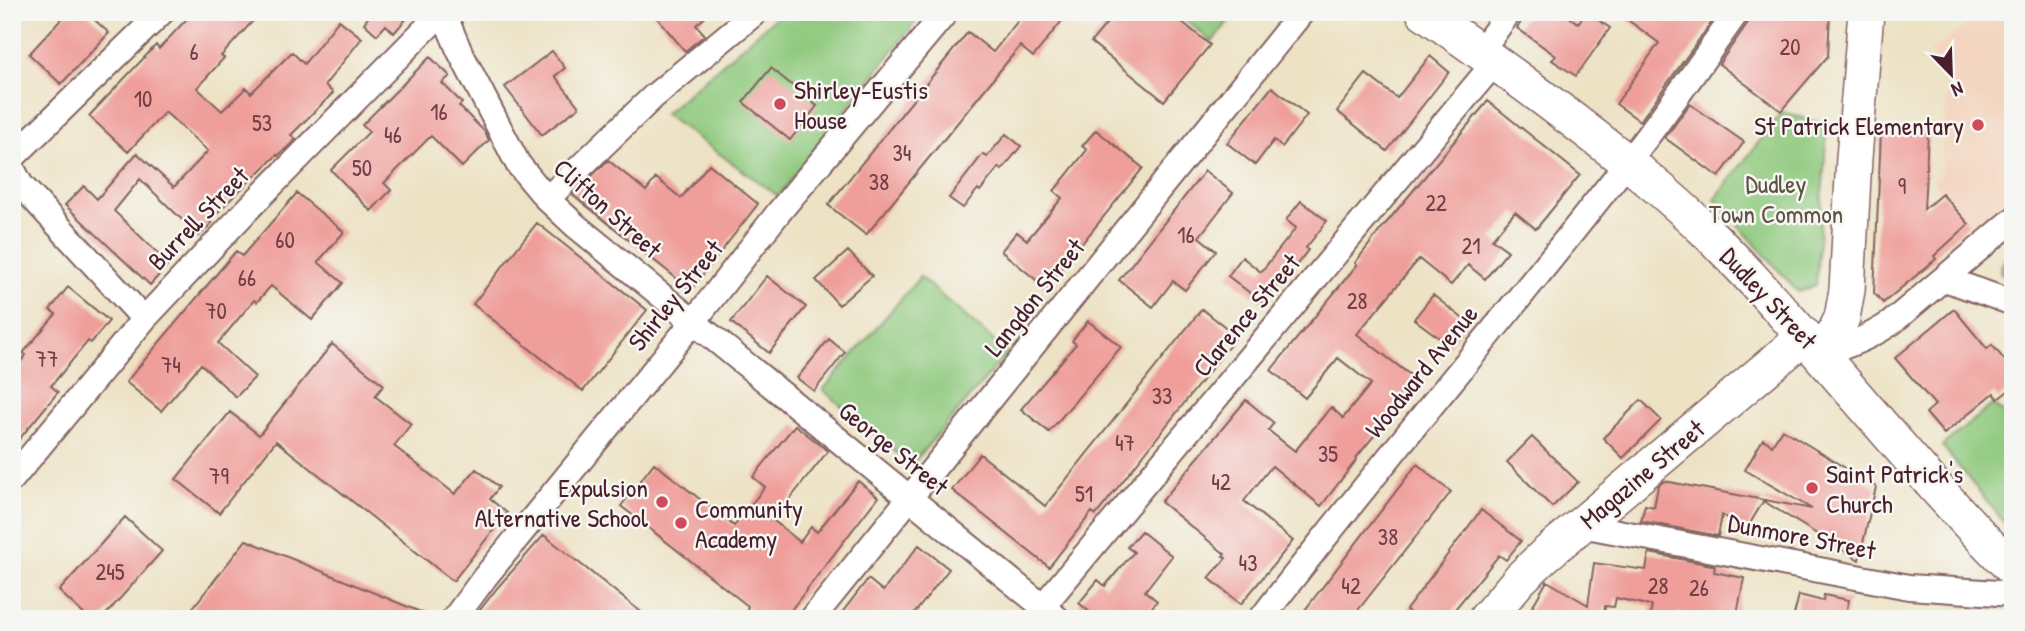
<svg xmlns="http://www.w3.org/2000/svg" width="2025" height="631" font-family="'Patrick Hand',sans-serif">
<rect width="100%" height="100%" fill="#f6f6f2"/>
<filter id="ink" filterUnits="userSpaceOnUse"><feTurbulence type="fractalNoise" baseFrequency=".0143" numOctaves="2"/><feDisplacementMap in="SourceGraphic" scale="14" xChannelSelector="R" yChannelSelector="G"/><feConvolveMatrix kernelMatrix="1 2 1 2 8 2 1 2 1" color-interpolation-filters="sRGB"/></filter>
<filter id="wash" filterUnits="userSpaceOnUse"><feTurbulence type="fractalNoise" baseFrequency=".00686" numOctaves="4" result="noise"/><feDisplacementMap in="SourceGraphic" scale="28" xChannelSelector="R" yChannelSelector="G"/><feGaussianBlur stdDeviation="1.57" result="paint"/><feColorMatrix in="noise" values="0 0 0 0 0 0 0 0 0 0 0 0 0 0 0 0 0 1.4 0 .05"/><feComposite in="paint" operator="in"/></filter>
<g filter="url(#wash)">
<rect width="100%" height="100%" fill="#ede2c4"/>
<!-- built -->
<path fill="#f3d4be" d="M1983 12H2013V193L1971 229 1934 184 1935 179 1940 178 1948 72 1930 52Z"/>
<!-- green -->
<path fill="#8fc97e" stroke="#6c7454" stroke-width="2" d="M782 12H923L778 196 664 114Z
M1176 12H1236L1212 42Z
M1782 112 1827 125 1816 285 1798 292 1715 199Z
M2013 253V282L2006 279 2000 271C2001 263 2005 257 2013 253Z
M920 277 1008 353 911 465 823 390Z
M1992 405 2013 419V514L2004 522 1942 446Z"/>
<g id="blocks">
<!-- building -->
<path fill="#ef9e9a" d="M68 12H86L109 33 61 84 29 54Z
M193 12H261L221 56 224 58 197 88 222 111 246 88 251 93 292 52 304 64 339 20 362 38 325 85 333 93 291 135 296 139 278 156 277 155 235 195 209 221 212 223 199 236 140 179 114 211 169 264 150 285 65 205 84 186 97 199 137 153 174 187 208 151 165 112 128 152 89 116 156 45 159 49Z
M372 12H412L394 33 386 25 377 35 364 23Z
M652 12H711L696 25 705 35 685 51Z
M1025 12H1069L1033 57 1020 46 866 235 828 205 968 32 993 52Z
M1116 12H1170L1210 45 1164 101 1091 42Z
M1528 12H1562L1578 23 1587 12 1610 28 1576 76 1552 60 1556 56 1517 28Z
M1617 12H1719L1640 121 1616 104 1659 43Z
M1752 12H1830L1828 56 1781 111 1719 64 1749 21Z
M552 51 565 68 555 76 579 107 542 135 505 87Z
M1430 56 1449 72 1387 151 1337 111 1366 74 1397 98Z
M430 57 450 76 442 83 462 103 459 106 484 131 489 140 462 167 431 136 384 183 391 190 371 211 331 170 369 132 362 125Z
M771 68 817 106 790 140 743 102Z
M1272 87 1307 115 1282 147 1274 140 1255 165 1227 143Z
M1488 101 1580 175 1536 229 1515 212 1492 239 1508 251 1485 279 1468 265 1451 285 1419 259 1357 334 1418 381 1356 458 1357 459 1321 506 1272 466 1244 501 1293 541 1241 604 1209 578 1226 558 1223 556 1225 554 1161 502 1246 400 1274 423 1268 430 1295 451 1331 407 1343 418 1371 384 1338 358 1305 398 1271 370 1357 265 1355 263 1382 228Z
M1690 104 1744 142 1719 177 1665 138Z
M1096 130 1143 168 1046 288 1001 251 1017 232 1027 240 1062 198 1054 191 1087 150 1082 146Z
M1881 132 1928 134 1924 209 1942 194 1969 224 1934 256 1936 259 1883 303 1874 293Z
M1006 134 1021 146 1002 170 999 167 980 191 978 189 963 208 949 198 983 154 987 157Z
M608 160 646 191 656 178 681 198 709 164 758 204 691 290 573 195Z
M1205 171 1233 193 1199 237 1216 251 1185 290 1173 281 1153 307 1119 280Z
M297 193 344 232 318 262 343 283 312 320 271 286 257 302 254 300 218 343 255 377 236 397 201 364 161 411 126 382 236 251 242 256Z
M1301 201 1327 221 1306 248 1308 250 1284 281 1281 279 1263 303 1228 276 1242 257 1261 272 1296 228 1286 220Z
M537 223 647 310 583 391 473 304Z
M848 251 872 276 839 305 816 280Z
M767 276 806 307 769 353 731 322Z
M68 287 109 321 91 343 88 341 51 386 58 392 12 448V373L26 355 23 353 56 314 50 310Z
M1433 295 1467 322 1449 345 1414 319Z
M1202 309 1237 336 1096 515 1092 512 1049 567 952 490 980 454 1045 506Z
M1954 309 1987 349 1992 345 2013 370V387L1998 399 1994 393 1944 434 1926 413 1935 405 1895 358Z
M1088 321 1121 347 1049 432 1021 409 1076 344 1072 341Z
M829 339 845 352 814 391 797 378Z
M332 344 384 385 375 396 411 424 394 446 455 494 476 469 499 487 490 499 507 513 453 581 276 441 219 513 176 479 230 412 259 435Z
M1641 400 1661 420 1623 458 1603 438Z
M795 425 828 451 773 520 800 542 811 527 817 532 858 481 878 497 784 619H759L747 609 748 606 621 506 654 463 734 526 765 487 753 477Z
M1782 429 1876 487 1859 560 1765 502V500L1812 509 1745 470 1763 439 1772 445Z
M1532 437 1578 482 1552 507 1507 462Z
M1417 464 1451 492 1351 619H1298Z
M1664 481 1764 500 1746 530 1722 515 1718 536 1641 521 1645 505 1654 507 1658 486Z
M1481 510 1521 541 1506 560 1499 555 1447 619H1417L1406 610Z
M125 517 162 551 102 619H89L59 591Z
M1141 531 1172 556 1145 591 1157 601 1145 616 1138 611 1132 619H1098L1079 603 1098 580 1105 586 1134 552 1127 547Z
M544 535 650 619H473L498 587Z
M246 540 435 618V619H184Z
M919 545 949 569 910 619H837L868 579 883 591Z
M1649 553 1712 565 1715 566 1714 572 1744 578 1736 619H1723L1705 615 1704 618 1678 613 1677 619H1649L1652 606 1616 598 1614 607 1605 606 1604 615 1611 619H1525L1547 581 1588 605 1594 563 1646 570Z
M1799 595 1823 601 1824 595 1849 600 1845 619H1793Z"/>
</g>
</g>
<g filter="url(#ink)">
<use href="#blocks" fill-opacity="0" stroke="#836361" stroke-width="2"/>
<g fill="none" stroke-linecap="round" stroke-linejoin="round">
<!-- street casing -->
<g stroke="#836361" stroke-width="28">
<path id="street" d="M443 12 459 50 518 164 547 199 576 226 1058 619
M1481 51 1509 12
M12 158 162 12
M12 168 21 185 144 319
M547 199 653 97 756 12
M1945 279 2013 303
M1821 355C1846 346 1869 338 1891 323L2013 220
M12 479 144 319 248 209 442 12
M1581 525 1909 587 2013 594
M1043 606 1495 62
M454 619 485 577 694 321 779 212 946 12
M812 619 1302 12
M1261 619C1384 458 1517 306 1640 146 1674 102 1705 57 1737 12"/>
</g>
<!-- secondary casing -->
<g stroke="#836361" stroke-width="38">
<path id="secondary" d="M1424 12C1471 45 1517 78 1562 112 1615 152 1666 191 1713 238 1818 344 1907 464 2013 569
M1821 355 1833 337 1842 318 1847 290 1854 158 1866 12
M1486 619 1520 579 1544 556 1805 336"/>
</g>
<!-- street -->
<use href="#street" stroke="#fff" stroke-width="24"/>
<!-- secondary -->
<use href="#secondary" stroke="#fff" stroke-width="35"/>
</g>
</g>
<!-- markers -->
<g fill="#d1495b" stroke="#f6f6f2" stroke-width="2.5">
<circle cx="780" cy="104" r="7"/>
<circle cx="1978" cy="125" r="7"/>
<circle cx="1812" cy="488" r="7"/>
<circle cx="662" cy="502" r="7"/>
<circle cx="681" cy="523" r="7"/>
</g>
<g text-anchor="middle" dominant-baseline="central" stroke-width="5" stroke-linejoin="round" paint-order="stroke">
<!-- number labels -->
<g font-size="23" fill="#733f47">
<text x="1790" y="46">20</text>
<text x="194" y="51">6</text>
<text x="143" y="98">10</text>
<text x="439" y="111">16</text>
<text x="262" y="122">53</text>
<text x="393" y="134">46</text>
<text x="902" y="152">34</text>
<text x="362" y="167">50</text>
<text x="879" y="181">38</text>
<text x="1902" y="185">9</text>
<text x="1436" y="202">22</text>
<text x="1186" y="234">16</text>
<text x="285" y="239">60</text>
<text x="1471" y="245">21</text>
<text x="247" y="277">66</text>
<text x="1357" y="300">28</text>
<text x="216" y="310">70</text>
<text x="47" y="358">77</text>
<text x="171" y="364">74</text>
<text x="1162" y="395">33</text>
<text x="1125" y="442">47</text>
<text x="1328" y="453">35</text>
<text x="219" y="475">79</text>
<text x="1221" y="481">42</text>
<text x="1084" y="493">51</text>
<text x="1388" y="536">38</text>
<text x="1248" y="562">43</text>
<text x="110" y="571">245</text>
<text x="1351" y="585">42</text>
<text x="1658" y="585">28</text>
<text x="1699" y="587">26</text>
</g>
<!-- poi labels -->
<g font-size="26" fill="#4a1f2b" stroke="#f6f6f2" text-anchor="start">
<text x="794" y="89">Shirley-Eustis<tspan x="794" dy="30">House</tspan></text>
<text x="1964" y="125" text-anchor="end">St Patrick Elementary</text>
<text x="1826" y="473">Saint Patrick's<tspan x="1826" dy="30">Church</tspan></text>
<text x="648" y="487" text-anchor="end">Expulsion<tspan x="648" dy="30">Alternative School</tspan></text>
<text x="695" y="508">Community<tspan x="695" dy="30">Academy</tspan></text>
</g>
<!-- park labels -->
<g font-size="26" fill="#5f5244" stroke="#f6f6f2">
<text x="1776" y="183">Dudley<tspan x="1776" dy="30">Town Common</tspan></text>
</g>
<!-- street labels -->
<g font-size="26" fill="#4a1f2b" stroke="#f6f6f2">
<text transform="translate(608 208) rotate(42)">Clifton Street</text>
<text transform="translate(198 218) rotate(-46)">Burrell Street</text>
<text transform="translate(675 295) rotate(-51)">Shirley Street</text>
<text transform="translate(1034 297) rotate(-51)">Langdon Street</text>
<text transform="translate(1769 298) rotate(47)">Dudley Street</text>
<text transform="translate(1246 315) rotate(-50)">Clarence Street</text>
<text transform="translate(1421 371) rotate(-51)">Woodward Avenue</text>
<text transform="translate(894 448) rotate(39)">George Street</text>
<text transform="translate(1642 474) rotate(-40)">Magazine Street</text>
<text transform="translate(1802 536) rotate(11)">Dunmore Street</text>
</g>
</g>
<!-- margin -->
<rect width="2025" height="631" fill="none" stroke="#f6f6f2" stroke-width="42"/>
<!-- north arrow -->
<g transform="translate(1951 74) rotate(157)" stroke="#f6f6f2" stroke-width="5" paint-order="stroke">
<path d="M0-5L12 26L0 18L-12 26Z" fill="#4a1f2b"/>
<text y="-10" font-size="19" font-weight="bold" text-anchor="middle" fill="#4a1f2b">N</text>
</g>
</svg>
